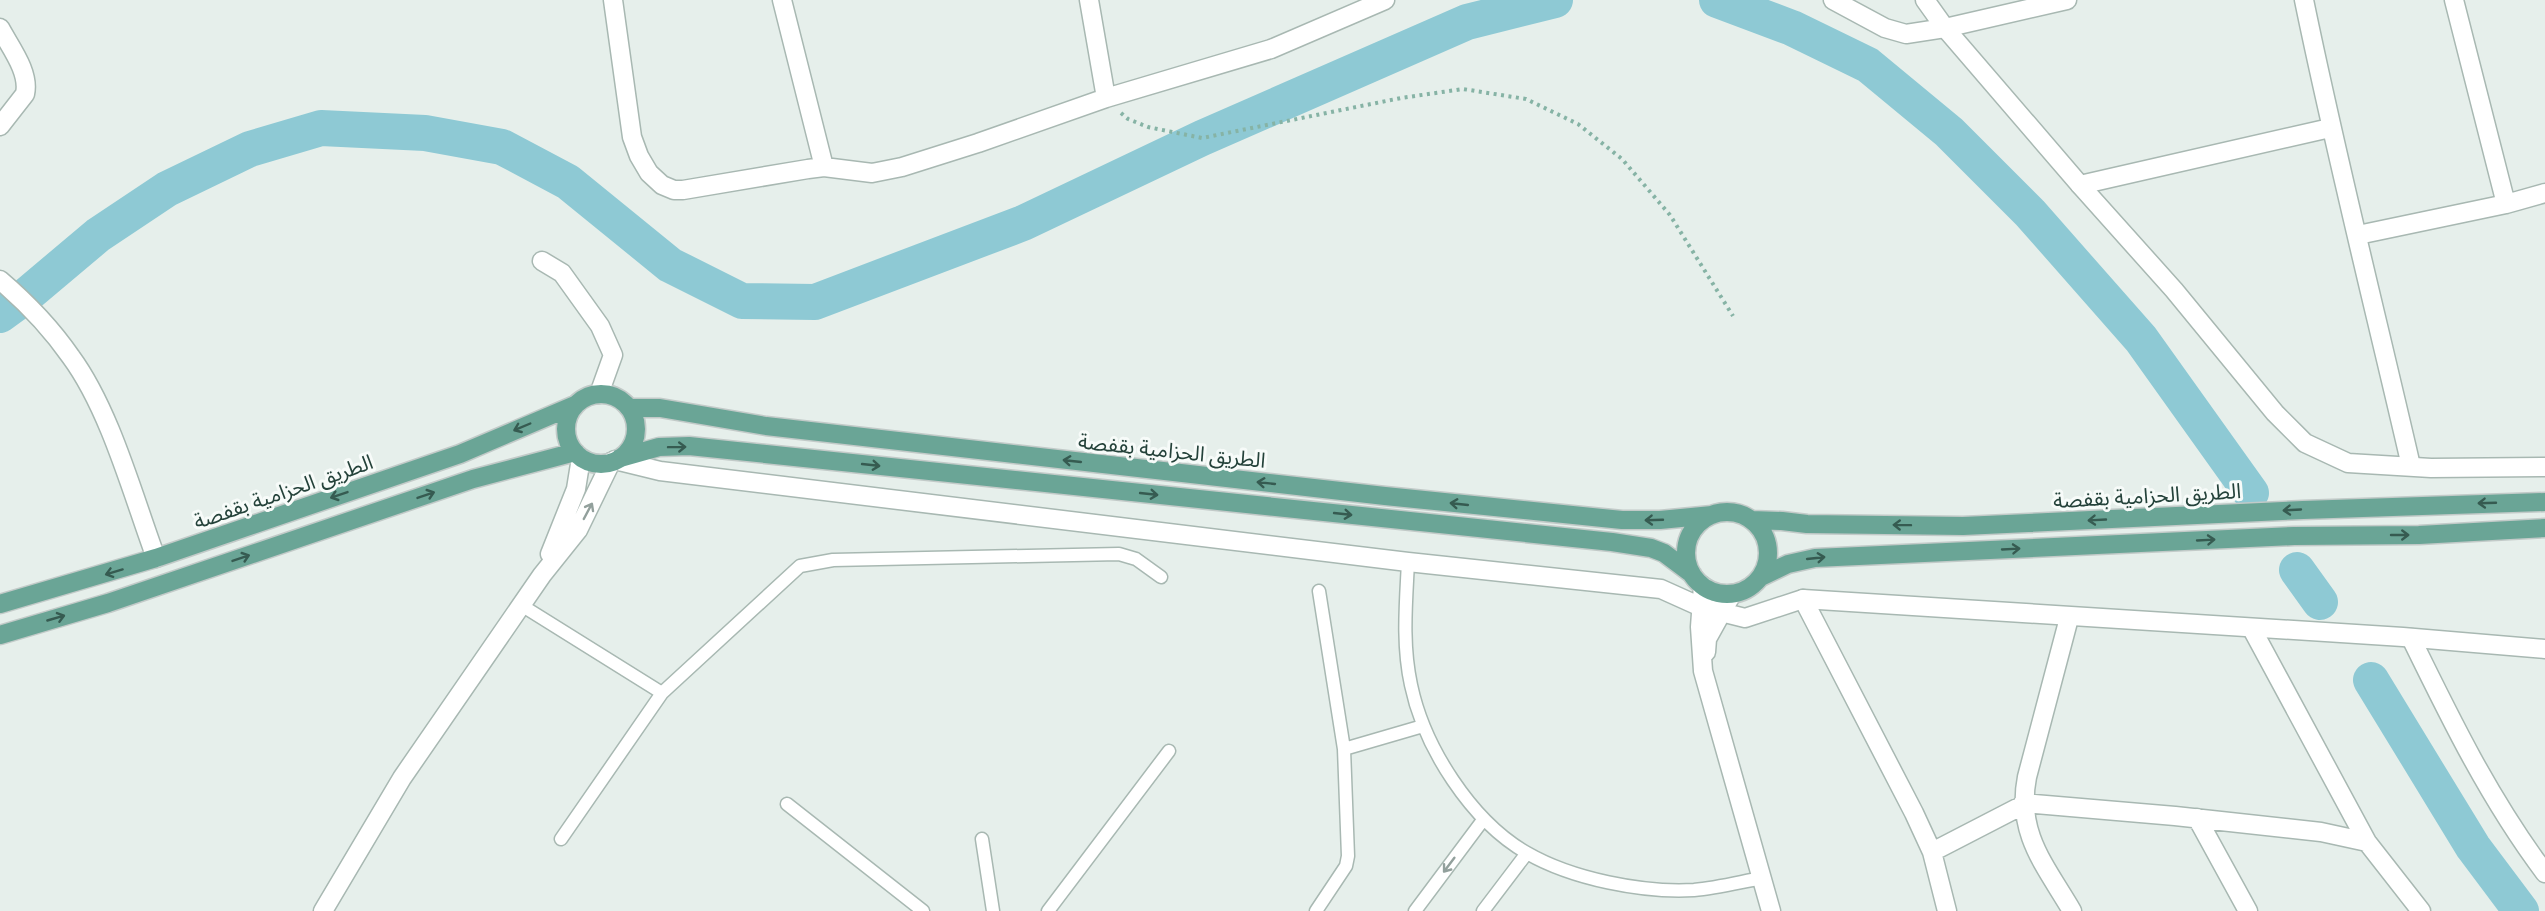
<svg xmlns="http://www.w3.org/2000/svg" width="2545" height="911" font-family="Ubuntu,'Noto Sans Arabic',sans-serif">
<rect width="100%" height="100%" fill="#e6efeb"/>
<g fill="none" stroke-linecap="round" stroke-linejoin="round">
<!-- river -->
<path stroke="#8ec9d4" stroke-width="36" d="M1717 0 1792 28 1868 65 1949 132 2030 213 2141 339 2251 493
M0 315 22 299 98 235 167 189 250 149 321 128 425 133 502 147 568 182 670 265 742 301 815 302 1023 223 1202 138 1467 22 1555 0
M2297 570 2320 602
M2371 680 2473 847 2521 911"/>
<!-- service casing -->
<g stroke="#a8b8b2" stroke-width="15">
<path id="service" d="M1408 562C1406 603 1402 644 1411 685 1424 747 1471 821 1527 853 1572 879 1643 893 1694 890 1717 888 1740 882 1762 878
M521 605 662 693
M1344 749 1423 726
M787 804 923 911
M561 839 662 693 800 566 833 560 1119 554 1136 559 1161 577
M982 839 993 911
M1048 911 1169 751
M1316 911 1346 866 1348 856 1344 749 1319 591
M1415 911 1483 820
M1483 911 1527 853"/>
</g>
<!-- minor casing -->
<g stroke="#a8b8b2" stroke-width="21">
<path id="minor" d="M613 0 632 137 639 156 649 173 662 185 674 190H683L808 169 824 167 872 173 902 167 978 143 1106 98 1271 49 1385 0
M782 0 824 167
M1089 0 1106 98
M1833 0 1885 28 1906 34 1945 28 2067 0
M2304 0C2336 156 2375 310 2411 466
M2454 0 2506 204
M0 28C10 47 30 72 25 94L0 126
M2080 185 2330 128
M2358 235 2506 204 2545 193
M542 261 562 273 600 326 613 355 599 394
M0 280C27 303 51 328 71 357 110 410 133 496 156 558
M550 554 576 489 581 458
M1803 599 1914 813 1932 852 1947 911
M2069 618 2027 777C2016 833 2045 865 2072 911
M2252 629 2367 842
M2411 638C2451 720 2490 800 2545 873
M2023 803 2175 816 2321 832 2367 842 2421 911
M2197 818 2248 911
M1932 852 2023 805
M323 911 402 778 542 575 578 530 611 462"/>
</g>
<!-- tertiary casing -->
<g stroke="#a8b8b2" stroke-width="21">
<path id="tertiary" d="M1925 0 1945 28 2080 185 2174 290 2275 413 2305 443 2348 463 2431 468 2545 467
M615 460 660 471 1408 562 1661 589 1701 607 1745 618 1803 599 2403 637 2545 649
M1703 586 1700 627 1703 671 1771 911
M1706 652 1707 639 1732 594"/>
</g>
<!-- primary casing -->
<g stroke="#c2cac8" stroke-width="21">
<path id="primary" d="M566 429a35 35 0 1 1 70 0a35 35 0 1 1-70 0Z
M629 408H660L766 426 1385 496 1622 520H1660L1712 515
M620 458 659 447 689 446 1612 542 1651 548 1664 553 1692 574
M1686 553a41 41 0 1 1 82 0a41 41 0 1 1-82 0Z
M1751 520 1782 521 1807 524 1963 526 2303 510 2545 502
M1761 577 1788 564 1815 558 2294 536 2419 535 2545 528
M0 604 156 558 460 454 575 405
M0 635 108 603 473 479 575 452"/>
</g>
<!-- path -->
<path stroke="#86b3a5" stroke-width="4" stroke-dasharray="3 4.5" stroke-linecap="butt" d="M1121 113 1128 119 1148 127 1202 138 1401 98 1463 89 1526 99 1578 124 1622 159 1670 215 1733 316"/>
<!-- service -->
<use href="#service" stroke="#fff" stroke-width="12"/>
<!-- minor -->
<use href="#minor" stroke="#fff" stroke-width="18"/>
<!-- tertiary -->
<use href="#tertiary" stroke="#fff" stroke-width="18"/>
<!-- primary -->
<use href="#primary" stroke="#6aa596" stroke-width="18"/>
</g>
<!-- one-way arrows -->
<defs><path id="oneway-shaft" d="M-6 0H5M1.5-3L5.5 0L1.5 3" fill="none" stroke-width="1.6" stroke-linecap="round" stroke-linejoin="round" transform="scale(1.5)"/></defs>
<g stroke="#365b51">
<use href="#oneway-shaft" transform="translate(522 427) rotate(157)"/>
<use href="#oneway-shaft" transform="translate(677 447) rotate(-1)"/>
<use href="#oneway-shaft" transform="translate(1072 461) rotate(-174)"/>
<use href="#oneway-shaft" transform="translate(871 465) rotate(6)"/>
<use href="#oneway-shaft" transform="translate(1266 483) rotate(-174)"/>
<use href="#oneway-shaft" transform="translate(1149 494) rotate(6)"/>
<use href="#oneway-shaft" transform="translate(339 495) rotate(161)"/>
<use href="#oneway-shaft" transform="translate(426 495) rotate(-19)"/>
<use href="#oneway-shaft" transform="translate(2487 503) rotate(178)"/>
<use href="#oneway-shaft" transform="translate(1459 504) rotate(-174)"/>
<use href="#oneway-shaft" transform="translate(2292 510) rotate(177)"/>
<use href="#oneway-shaft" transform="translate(1343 514) rotate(6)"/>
<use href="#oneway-shaft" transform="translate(1654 520) rotate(178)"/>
<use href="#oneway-shaft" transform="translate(2097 520) rotate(177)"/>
<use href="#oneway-shaft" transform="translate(1902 525) rotate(-179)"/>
<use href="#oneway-shaft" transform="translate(2400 535)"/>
<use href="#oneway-shaft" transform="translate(2206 540) rotate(-3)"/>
<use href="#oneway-shaft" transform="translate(2011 549) rotate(-3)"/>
<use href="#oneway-shaft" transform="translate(241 558) rotate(-19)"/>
<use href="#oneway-shaft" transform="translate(1816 558) rotate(-6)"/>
<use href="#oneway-shaft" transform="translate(114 572) rotate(163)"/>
<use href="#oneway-shaft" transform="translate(56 618) rotate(-16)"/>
</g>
<g stroke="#92a09c">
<use href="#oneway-shaft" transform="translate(588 511) rotate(-62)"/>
<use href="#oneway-shaft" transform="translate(1449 865) rotate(127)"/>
</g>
<g text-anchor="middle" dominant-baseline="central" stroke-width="6" stroke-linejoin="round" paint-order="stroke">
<!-- street labels -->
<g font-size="21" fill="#24423a" stroke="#f7fbf9">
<text transform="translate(1172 450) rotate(6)">الطريق الحزامية بقفصة</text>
<text transform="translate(283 491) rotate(-19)">الطريق الحزامية بقفصة</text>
<text transform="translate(2147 495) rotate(-3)">الطريق الحزامية بقفصة</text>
</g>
</g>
</svg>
